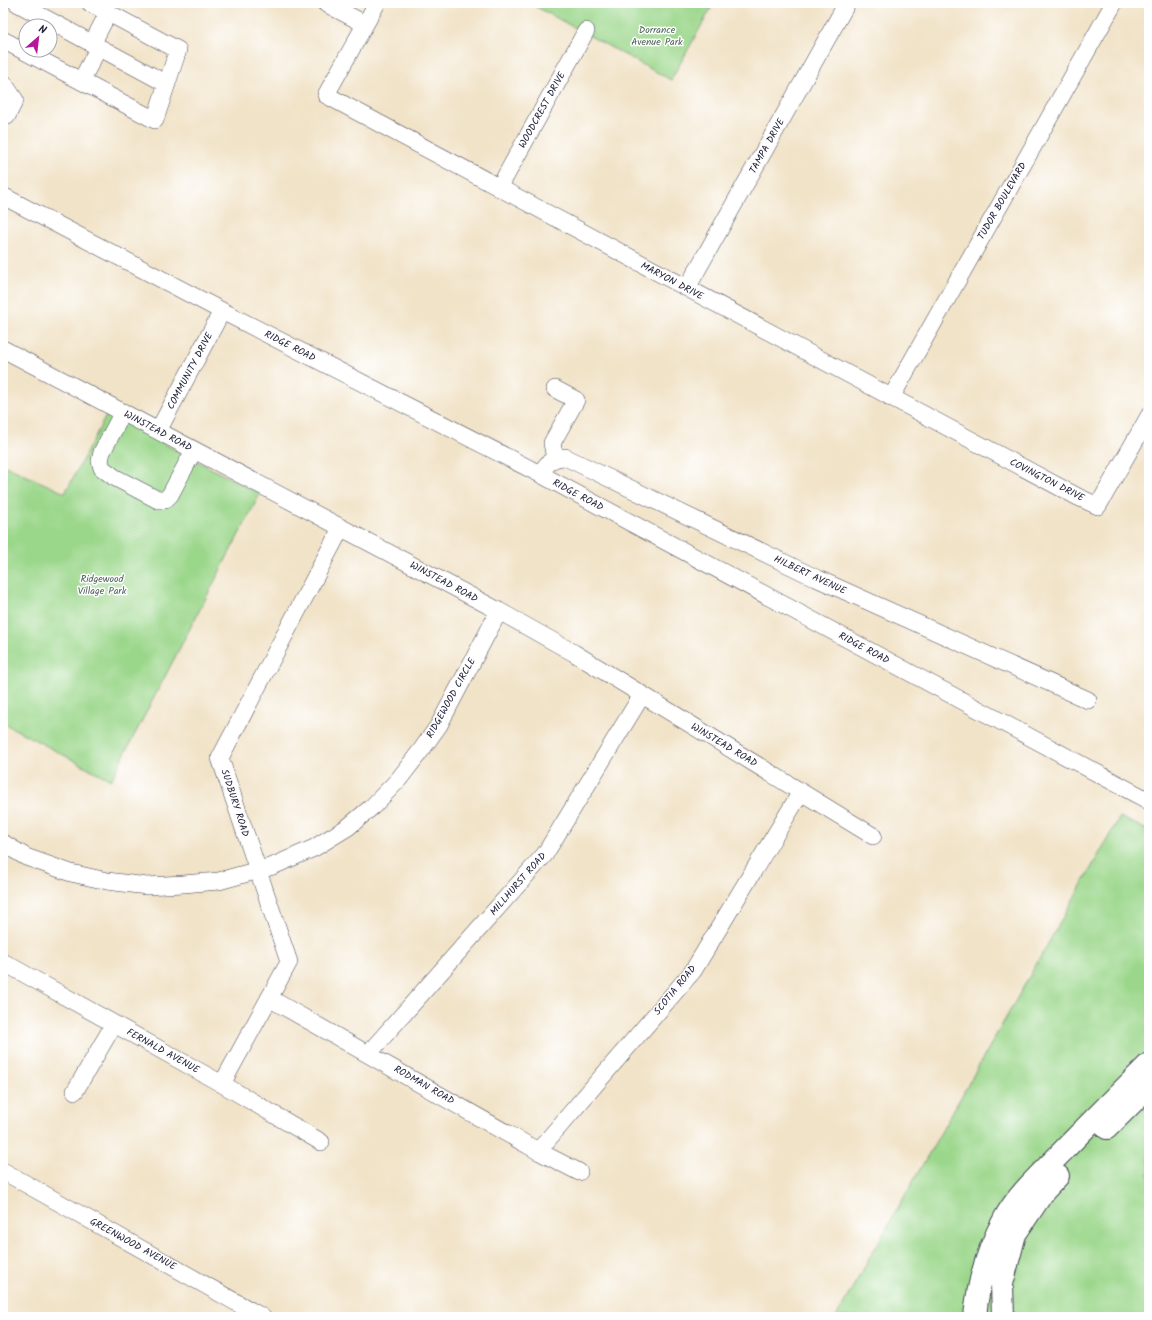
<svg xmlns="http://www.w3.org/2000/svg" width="1152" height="1320" font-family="Kalam,sans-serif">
<rect width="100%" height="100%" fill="#fff"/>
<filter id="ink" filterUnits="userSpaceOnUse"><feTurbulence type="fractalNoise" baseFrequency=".025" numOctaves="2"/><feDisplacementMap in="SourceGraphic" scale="8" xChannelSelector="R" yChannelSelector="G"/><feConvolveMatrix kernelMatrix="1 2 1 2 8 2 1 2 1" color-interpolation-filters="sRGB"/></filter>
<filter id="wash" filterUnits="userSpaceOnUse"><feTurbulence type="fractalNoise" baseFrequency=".012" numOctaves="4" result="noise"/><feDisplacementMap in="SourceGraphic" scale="16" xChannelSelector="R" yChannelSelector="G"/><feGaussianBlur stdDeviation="0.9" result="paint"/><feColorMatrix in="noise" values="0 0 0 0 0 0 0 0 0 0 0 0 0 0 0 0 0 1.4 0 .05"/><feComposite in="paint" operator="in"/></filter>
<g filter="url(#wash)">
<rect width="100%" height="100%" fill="#f1e3c8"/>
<!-- green -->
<path fill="#9bd78b" stroke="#5e7c63" d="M529 3H714L671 80Z
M107 414 260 494 111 780 3 723V465L65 493Z
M1120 817 1149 831V1317H836Z"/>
</g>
<g filter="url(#ink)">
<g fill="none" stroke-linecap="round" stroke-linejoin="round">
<!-- minor casing -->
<g stroke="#413f50" stroke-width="18">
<path id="minor" d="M17 3 167 84
M325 3 365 24
M377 3 326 95 1078 497 1098 506 1149 416
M3 40 155 120 178 50 90 3
M92 44 108 13
M81 81 99 47
M3 82 15 100 7 116H3
M499 188 586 31
M3 196 222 311 540 474 1149 801
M687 288 847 3
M3 349 499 611 574 653 873 836
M891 398 1114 3
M123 412 102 452 100 461 102 468 114 477 158 500H165L170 495 194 450
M158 431 222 311
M555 459 552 443 576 400 555 389
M540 474C548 463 550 458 565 457L816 578 1088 700
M3 843 26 857 71 873 107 881 147 886 183 884 219 881 273 866 314 848 348 827 373 806 399 779 422 749 439 725 499 611
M3 962 222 1084 321 1142
M269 998 538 1151 579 1172
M368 1054 545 854 642 695
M222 1084 289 962 220 758 341 528
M75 1091 114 1024
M538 1151 693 971 801 792
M3 1171 262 1317"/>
</g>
<!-- highway casing -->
<g stroke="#413f50" stroke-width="24">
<path id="highway" d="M1107 1128 1149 1086
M975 1317C978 1281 988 1248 1006 1216 1019 1193 1041 1174 1059 1155 1089 1124 1119 1094 1149 1064
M1003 1317 1002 1284 1015 1234 1044 1191 1058 1176"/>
</g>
<!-- minor -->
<use href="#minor" stroke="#fff" stroke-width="17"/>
<!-- highway -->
<use href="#highway" stroke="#fff" stroke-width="22"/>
</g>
</g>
<g text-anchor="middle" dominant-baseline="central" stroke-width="3" stroke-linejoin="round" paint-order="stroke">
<!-- park labels -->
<g font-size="10" fill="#4c6157" stroke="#fff">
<text x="657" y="30">Dorrance<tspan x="657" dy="12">Avenue Park</tspan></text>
<text x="102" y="579">Ridgewood<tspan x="102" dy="12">Village Park</tspan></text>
</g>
<!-- street labels -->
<g font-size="10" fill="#22223b" stroke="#fff">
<text transform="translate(542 110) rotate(-61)">WOODCREST DRIVE</text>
<text transform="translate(767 146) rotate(-61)">TAMPA DRIVE</text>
<text transform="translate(1002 201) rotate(-60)">TUDOR BOULEVARD</text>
<text transform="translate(672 281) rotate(28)">MARYON DRIVE</text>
<text transform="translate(290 346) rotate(27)">RIDGE ROAD</text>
<text transform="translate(190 371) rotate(-62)">COMMUNITY DRIVE</text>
<text transform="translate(158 431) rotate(28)">WINSTEAD ROAD</text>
<text transform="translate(1047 480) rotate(27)">COVINGTON DRIVE</text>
<text transform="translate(578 495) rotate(28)">RIDGE ROAD</text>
<text transform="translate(810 575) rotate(25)">HILBERT AVENUE</text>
<text transform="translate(444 582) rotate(28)">WINSTEAD ROAD</text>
<text transform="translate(864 648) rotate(28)">RIDGE ROAD</text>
<text transform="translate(451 698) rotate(-61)">RIDGEWOOD CIRCLE</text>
<text transform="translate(724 745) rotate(31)">WINSTEAD ROAD</text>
<text transform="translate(235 803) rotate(72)">SUDBURY ROAD</text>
<text transform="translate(518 884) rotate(-49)">MILLHURST ROAD</text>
<text transform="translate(675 990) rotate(-51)">SCOTIA ROAD</text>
<text transform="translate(163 1051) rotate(29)">FERNALD AVENUE</text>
<text transform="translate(424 1085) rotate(30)">RODMAN ROAD</text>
<text transform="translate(133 1244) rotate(29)">GREENWOOD AVENUE</text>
</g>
</g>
<!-- margin -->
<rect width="1152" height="1320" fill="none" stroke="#fff" stroke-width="16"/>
<!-- north arrow -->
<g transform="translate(38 38) rotate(28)"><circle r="19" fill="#ffffff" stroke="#a7a7b1"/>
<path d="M0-3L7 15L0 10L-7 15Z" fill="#b5179e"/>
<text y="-6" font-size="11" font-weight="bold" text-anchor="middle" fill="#22223b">N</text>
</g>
</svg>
